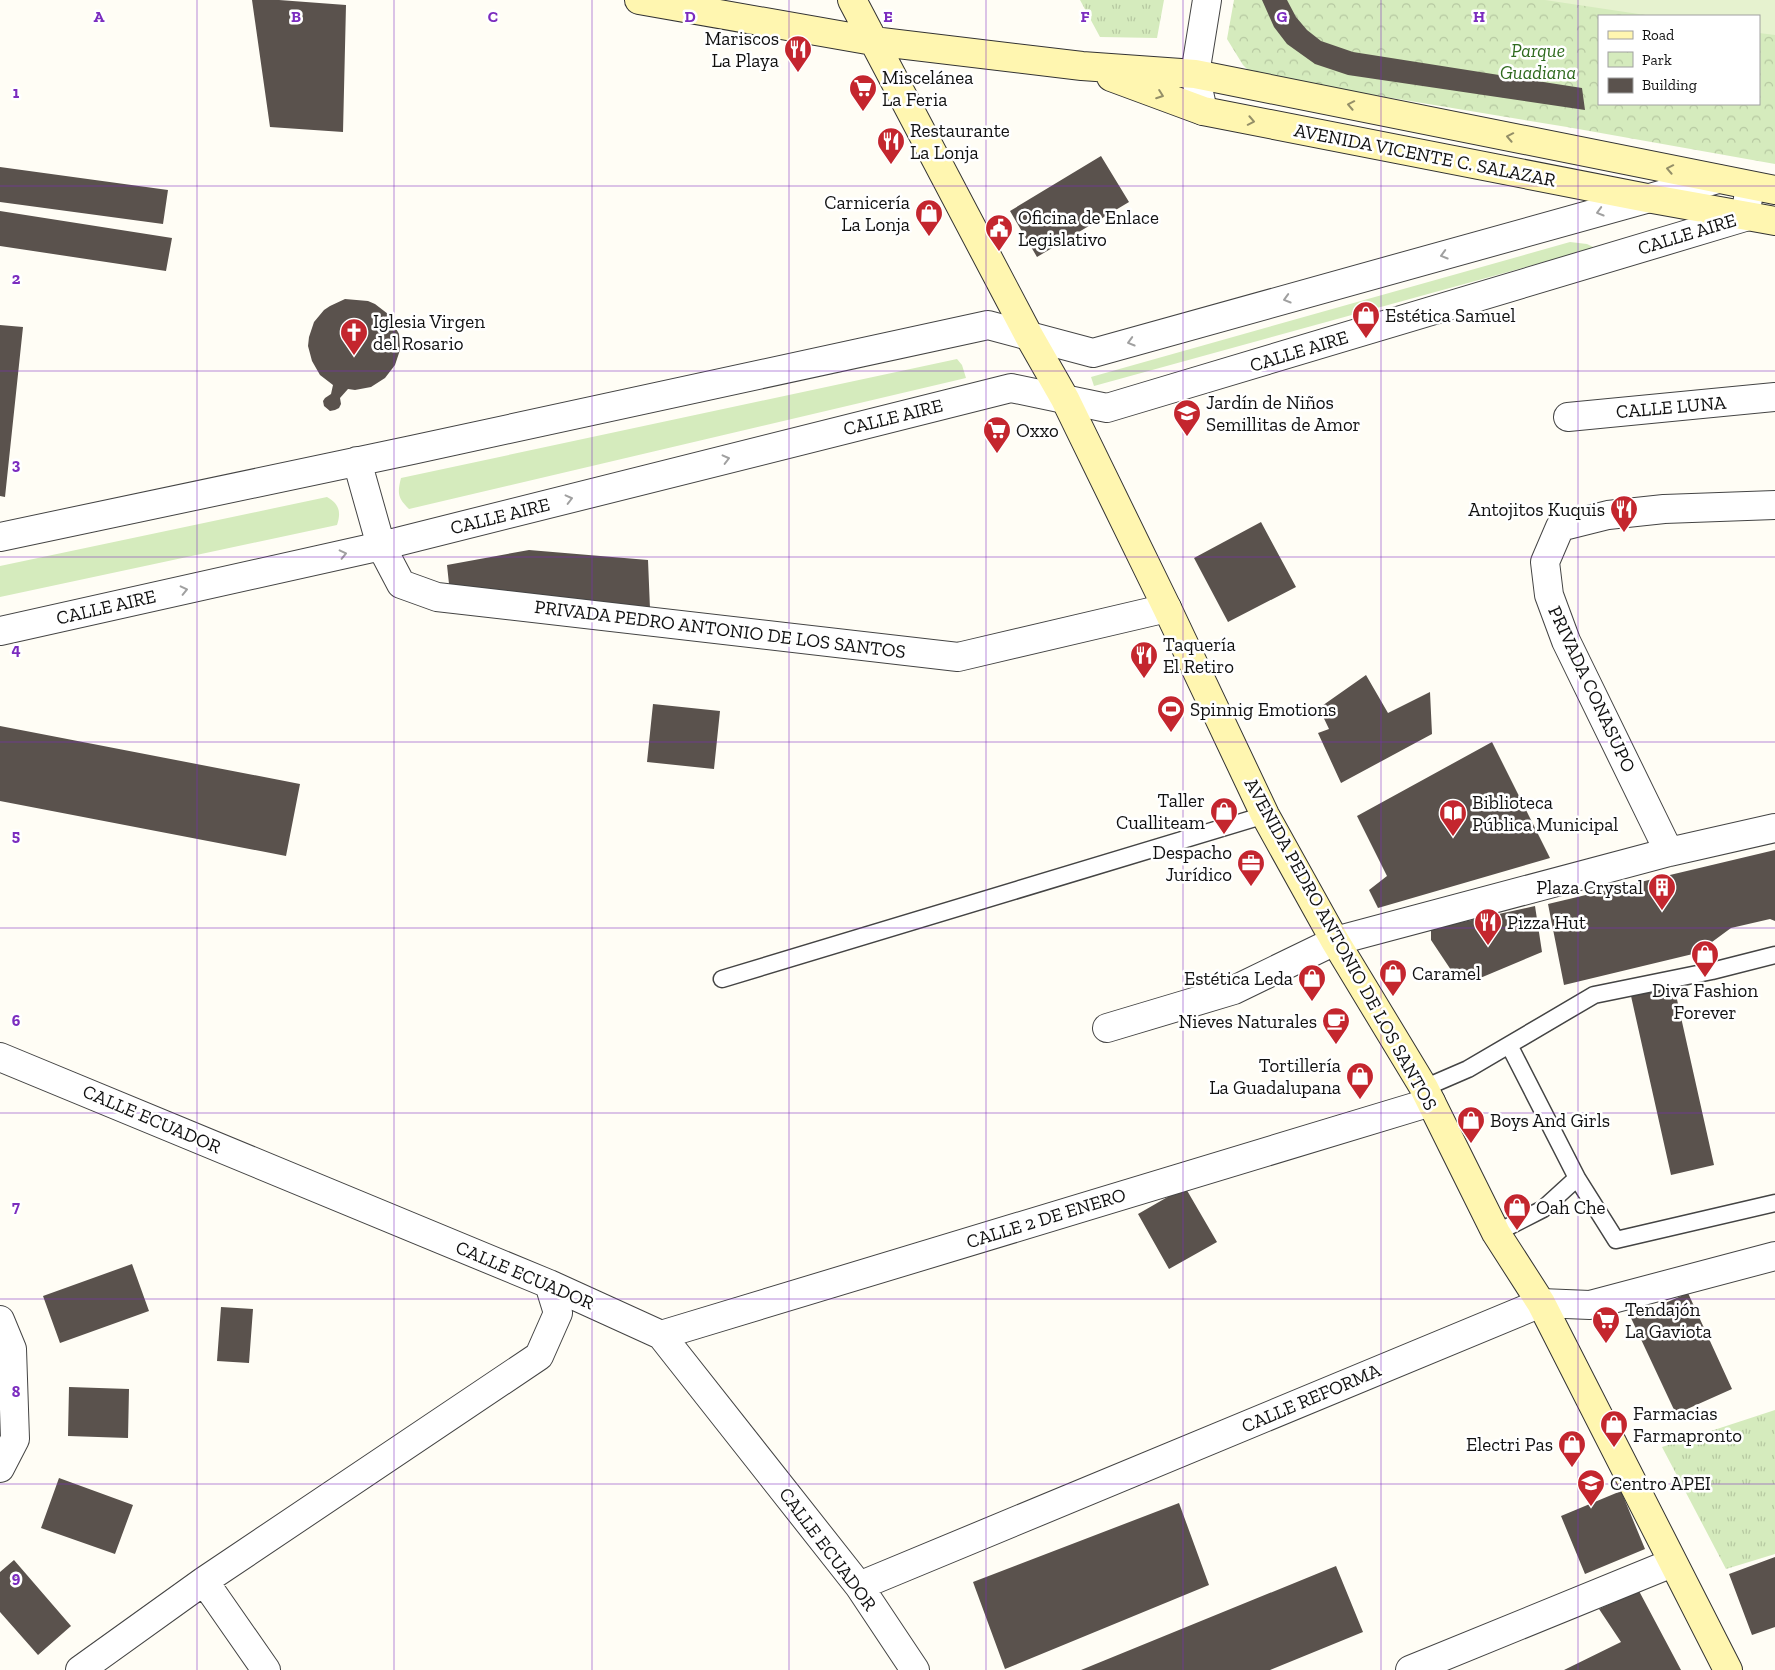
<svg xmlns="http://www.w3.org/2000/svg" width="1775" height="1670" font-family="'Zilla Slab',serif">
<defs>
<pattern id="grass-tufts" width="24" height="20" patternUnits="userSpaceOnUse" patternTransform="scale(1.25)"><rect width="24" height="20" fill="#d5ebbd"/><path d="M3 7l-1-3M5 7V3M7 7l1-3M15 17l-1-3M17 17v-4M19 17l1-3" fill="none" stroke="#b6c8a1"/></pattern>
<pattern id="park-crowns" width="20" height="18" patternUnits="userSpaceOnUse" patternTransform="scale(1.25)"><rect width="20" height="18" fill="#d5ebbd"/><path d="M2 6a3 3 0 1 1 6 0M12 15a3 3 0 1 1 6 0" fill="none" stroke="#b6c8a1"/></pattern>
</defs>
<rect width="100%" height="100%" fill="#fffdf5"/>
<!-- grass -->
<path fill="url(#grass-tufts)" d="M1080 0H1164L1157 38 1100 37Z
M1775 1410V1554L1726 1569 1662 1447Z"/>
<!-- park -->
<path fill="url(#park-crowns)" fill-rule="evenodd" d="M1234 0H1775V164L1567 127 1253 75 1243 65 1227 39ZM1599 16H1759V104H1599Z"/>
<!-- garden -->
<path fill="#d5ebbd" d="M1570 242 1587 244 1595 248 1094 386 1091 377Z
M957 359 962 365 966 378 409 509C398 498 397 494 401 478Z
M327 497C340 504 341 513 337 525L0 597V566Z"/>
<!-- pitch -->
<path fill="#e6f2cf" d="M1545 0H1775V35L1759 33V16H1652Z"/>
<!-- building -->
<path fill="#5a524d" d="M252 0H279L346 5 343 132 270 127Z
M1262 0H1287L1296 17 1307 30 1321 41 1353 52 1582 88 1585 110 1348 75 1315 64 1287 44 1274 27Z
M1101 156 1129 202 1037 257 1010 211Z
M0 167 168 190 163 224 0 202Z
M0 211 172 238 166 271 0 246Z
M345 299 368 301 375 304 388 314 399 334 400 350 395 365 385 378 371 387 355 390 348 389 340 398 341 404 339 408 335 410 330 411 324 406 323 401 325 398 331 394 333 385 320 375 312 361 308 346 309 337 314 322 324 310 330 306Z
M0 325 23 327 5 497 0 496Z
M1261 522 1296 587 1228 622 1194 558Z
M529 550 648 560 650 609 449 584 447 565Z
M1366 675 1388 713 1430 692 1432 734 1341 783 1318 733 1329 729 1319 708Z
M653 704 720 711 714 769 647 762Z
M0 726 300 784 286 856 0 801Z
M1492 742 1550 858 1378 908 1369 890 1387 876 1357 816Z
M1775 850V921L1770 919 1731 928 1697 953 1564 985 1548 904Z
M1535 906 1542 952 1473 981 1453 973 1431 940V929Z
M1674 986 1714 1165 1671 1175 1631 996Z
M1185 1187 1217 1242 1169 1269 1138 1214Z
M132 1264 149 1311 60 1343 43 1296Z
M1688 1293 1732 1389 1676 1414 1631 1318Z
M221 1307 253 1309 249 1363 217 1361Z
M69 1387 129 1389 128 1438 68 1436Z
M59 1478 133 1505 115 1554 41 1528Z
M1621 1491 1645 1549 1585 1574 1561 1516Z
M1179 1503 1209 1585 1005 1669 973 1582Z
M1775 1557V1627L1752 1635 1729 1574Z
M14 1560 71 1626 38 1655 0 1612V1572Z
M1336 1566 1363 1632 1270 1670H1081Z
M1639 1591 1681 1670H1564L1621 1642 1599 1609Z"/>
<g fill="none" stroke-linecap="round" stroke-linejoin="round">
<!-- lane casing -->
<g stroke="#444" stroke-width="19">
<path id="lane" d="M722 979 1265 815
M1509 1045 1577 1178 1616 1240 1775 1203
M1424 1088 1468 1069 1594 995 1712 971 1775 955
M1496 1233 1543 1209 1577 1178"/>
</g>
<!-- street casing -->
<g stroke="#444" stroke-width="30">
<path id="street" d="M1203 111 1195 74 1207 0
M1568 417 1775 397
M357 461 381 546 401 584 437 597 958 657 1167 608
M0 537 412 450 988 325 1093 353 1718 179
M0 631 381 546 1011 388 1107 408 1745 217 1750 186
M1669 852 1566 641 1549 595 1545 562 1560 527 1608 515 1664 509 1775 505
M1107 1028 1234 990 1335 941 1669 852 1775 828
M0 1057 549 1284 661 1335 859 1586 915 1670
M0 1320 12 1349 15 1439 0 1468
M661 1335 1431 1102
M204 1581 266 1670
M859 1586 1541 1303 1590 1305 1775 1256
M80 1670 204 1581 539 1356 558 1313 549 1284
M1410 1670 1672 1563"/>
</g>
<!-- secondary casing -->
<g stroke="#333" stroke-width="30">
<path id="secondary" d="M639 0 873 41 1082 66 1195 74 1775 190
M852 0 1029 336 1065 399 1167 608 1265 815 1335 941 1424 1088 1496 1233 1541 1303 1728 1670
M1111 77 1203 111 1647 198 1775 221"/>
</g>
<!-- lane -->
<use href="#lane" stroke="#fff" stroke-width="16"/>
<!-- street -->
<use href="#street" stroke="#fff" stroke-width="28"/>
<!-- secondary -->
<use href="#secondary" stroke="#fff6b0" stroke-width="28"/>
</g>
<!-- one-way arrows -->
<defs><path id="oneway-chevron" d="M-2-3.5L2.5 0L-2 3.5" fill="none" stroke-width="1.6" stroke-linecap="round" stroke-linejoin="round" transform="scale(1.25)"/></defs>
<g stroke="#948f68">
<use href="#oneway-chevron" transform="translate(1160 95) rotate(20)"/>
<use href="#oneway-chevron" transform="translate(1351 105) rotate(-169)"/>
<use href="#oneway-chevron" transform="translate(1251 121) rotate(11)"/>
<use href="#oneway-chevron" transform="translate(1510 137) rotate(-169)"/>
<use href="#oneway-chevron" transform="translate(1670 169) rotate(-169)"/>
</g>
<g stroke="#a0a0a0">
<use href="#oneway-chevron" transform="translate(1600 212) rotate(164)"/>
<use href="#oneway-chevron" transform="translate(1444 255) rotate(164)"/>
<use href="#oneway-chevron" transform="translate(1287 299) rotate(164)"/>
<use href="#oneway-chevron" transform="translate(1131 342) rotate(164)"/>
<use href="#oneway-chevron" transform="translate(726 459) rotate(-14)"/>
<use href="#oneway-chevron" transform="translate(569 499) rotate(-14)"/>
<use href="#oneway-chevron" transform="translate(343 554) rotate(-13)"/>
<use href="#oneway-chevron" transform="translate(184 590) rotate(-13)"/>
</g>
<!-- grid -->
<path fill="none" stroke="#7b2cbf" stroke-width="1" stroke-opacity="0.55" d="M197 0V1670M394 0V1670M592 0V1670M789 0V1670M986 0V1670M1183 0V1670M1381 0V1670M1578 0V1670M0 186H1775M0 371H1775M0 557H1775M0 742H1775M0 928H1775M0 1113H1775M0 1299H1775M0 1484H1775"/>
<!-- icons -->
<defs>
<g id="restaurant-pin" transform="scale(1.4375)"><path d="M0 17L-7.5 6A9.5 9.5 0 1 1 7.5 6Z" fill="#c4262e" stroke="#fff"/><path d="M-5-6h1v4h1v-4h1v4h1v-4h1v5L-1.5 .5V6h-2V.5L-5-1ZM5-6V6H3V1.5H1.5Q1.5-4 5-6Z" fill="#fff"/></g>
<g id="supermarket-pin" transform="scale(1.4375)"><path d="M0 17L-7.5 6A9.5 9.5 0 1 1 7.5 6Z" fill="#c4262e" stroke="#fff"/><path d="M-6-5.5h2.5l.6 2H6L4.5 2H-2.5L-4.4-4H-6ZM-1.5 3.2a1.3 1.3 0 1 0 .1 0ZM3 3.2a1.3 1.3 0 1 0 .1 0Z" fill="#fff"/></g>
<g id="shop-pin" transform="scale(1.4375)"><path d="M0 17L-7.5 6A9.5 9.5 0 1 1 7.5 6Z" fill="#c4262e" stroke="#fff"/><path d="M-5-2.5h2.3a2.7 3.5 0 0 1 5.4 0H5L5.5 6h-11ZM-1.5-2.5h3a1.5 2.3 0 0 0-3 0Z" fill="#fff"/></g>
<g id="civic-pin" transform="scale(1.4375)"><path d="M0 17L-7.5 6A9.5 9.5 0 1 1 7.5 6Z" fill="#c4262e" stroke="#fff"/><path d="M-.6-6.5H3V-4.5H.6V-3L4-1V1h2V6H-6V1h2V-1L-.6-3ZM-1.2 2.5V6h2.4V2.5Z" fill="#fff"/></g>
<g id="church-pin" transform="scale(1.4375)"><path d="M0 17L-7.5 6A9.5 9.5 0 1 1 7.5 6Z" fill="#c4262e" stroke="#fff"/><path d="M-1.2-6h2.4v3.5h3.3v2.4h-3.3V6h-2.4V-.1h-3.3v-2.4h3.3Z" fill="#fff"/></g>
<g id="school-pin" transform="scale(1.4375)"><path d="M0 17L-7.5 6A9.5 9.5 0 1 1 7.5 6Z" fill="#c4262e" stroke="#fff"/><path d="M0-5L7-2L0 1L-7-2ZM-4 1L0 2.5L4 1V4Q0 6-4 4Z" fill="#fff"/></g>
<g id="stadium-pin" transform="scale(1.4375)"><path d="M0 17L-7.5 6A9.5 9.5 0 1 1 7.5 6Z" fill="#c4262e" stroke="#fff"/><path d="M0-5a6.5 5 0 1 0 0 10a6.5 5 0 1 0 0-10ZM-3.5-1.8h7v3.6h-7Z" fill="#fff"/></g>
<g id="library-pin" transform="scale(1.4375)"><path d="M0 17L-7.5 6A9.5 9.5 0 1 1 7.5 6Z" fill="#c4262e" stroke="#fff"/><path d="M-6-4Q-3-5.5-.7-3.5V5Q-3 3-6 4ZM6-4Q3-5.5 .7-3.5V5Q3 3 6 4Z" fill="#fff"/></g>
<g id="office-pin" transform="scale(1.4375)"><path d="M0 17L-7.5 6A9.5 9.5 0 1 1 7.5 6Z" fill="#c4262e" stroke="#fff"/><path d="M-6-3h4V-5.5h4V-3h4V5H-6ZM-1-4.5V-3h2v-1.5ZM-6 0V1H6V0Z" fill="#fff"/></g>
<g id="building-pin" transform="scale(1.4375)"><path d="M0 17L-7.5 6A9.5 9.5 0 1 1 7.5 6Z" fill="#c4262e" stroke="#fff"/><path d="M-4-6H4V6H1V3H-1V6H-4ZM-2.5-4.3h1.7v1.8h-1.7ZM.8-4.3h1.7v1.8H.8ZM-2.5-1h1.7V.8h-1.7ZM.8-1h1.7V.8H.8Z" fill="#fff"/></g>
<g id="cafe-pin" transform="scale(1.4375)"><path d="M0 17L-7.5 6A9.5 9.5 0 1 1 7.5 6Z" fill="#c4262e" stroke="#fff"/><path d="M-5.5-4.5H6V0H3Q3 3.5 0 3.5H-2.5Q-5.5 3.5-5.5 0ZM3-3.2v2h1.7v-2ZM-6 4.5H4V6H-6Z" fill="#fff"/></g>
<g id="university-pin" transform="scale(1.4375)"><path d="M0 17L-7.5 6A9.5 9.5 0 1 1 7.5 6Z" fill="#c4262e" stroke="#fff"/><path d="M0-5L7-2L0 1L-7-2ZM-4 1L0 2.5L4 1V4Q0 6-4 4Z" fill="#fff"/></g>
</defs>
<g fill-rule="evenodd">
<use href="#restaurant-pin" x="798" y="49"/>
<use href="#supermarket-pin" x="863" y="88"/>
<use href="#restaurant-pin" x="891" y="141"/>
<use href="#shop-pin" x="929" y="213"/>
<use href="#civic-pin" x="999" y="228"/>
<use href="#shop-pin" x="1366" y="315"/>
<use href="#church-pin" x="354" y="332"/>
<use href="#school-pin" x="1187" y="413"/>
<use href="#supermarket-pin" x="997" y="430"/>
<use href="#restaurant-pin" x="1624" y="509"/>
<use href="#restaurant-pin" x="1144" y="655"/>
<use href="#stadium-pin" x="1171" y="709"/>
<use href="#shop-pin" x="1224" y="811"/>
<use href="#library-pin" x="1453" y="813"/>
<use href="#office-pin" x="1251" y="863"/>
<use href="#building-pin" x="1662" y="887"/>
<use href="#restaurant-pin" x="1488" y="922"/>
<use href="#shop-pin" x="1705" y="954"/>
<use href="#shop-pin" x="1393" y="973"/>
<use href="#shop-pin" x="1312" y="978"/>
<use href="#cafe-pin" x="1336" y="1021"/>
<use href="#shop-pin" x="1360" y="1076"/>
<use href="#shop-pin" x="1471" y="1120"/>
<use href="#shop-pin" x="1517" y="1207"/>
<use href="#supermarket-pin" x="1606" y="1320"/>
<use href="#shop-pin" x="1614" y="1424"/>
<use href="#shop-pin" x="1572" y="1444"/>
<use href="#university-pin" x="1591" y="1483"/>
</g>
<g text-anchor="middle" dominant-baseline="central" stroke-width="5" stroke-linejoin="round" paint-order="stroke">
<!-- poi labels -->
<g font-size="19" fill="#111" stroke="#fff" text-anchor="start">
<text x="779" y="38" text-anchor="end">Mariscos<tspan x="779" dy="22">La Playa</tspan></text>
<text x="882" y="77">Miscelánea<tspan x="882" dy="22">La Feria</tspan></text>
<text x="910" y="130">Restaurante<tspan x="910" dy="22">La Lonja</tspan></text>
<text x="910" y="202" text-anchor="end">Carnicería<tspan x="910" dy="22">La Lonja</tspan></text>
<text x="1018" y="217">Oficina de Enlace<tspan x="1018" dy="22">Legislativo</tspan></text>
<text x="1385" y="315">Estética Samuel</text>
<text x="373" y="321">Iglesia Virgen<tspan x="373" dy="22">del Rosario</tspan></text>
<text x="1206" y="402">Jardín de Niños<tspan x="1206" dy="22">Semillitas de Amor</tspan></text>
<text x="1016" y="430">Oxxo</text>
<text x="1605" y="509" text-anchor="end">Antojitos Kuquis</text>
<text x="1163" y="644">Taquería<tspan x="1163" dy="22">El Retiro</tspan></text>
<text x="1190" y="709">Spinnig Emotions</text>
<text x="1205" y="800" text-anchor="end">Taller<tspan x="1205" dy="22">Cualliteam</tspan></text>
<text x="1472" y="802">Biblioteca<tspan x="1472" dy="22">Pública Municipal</tspan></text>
<text x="1232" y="852" text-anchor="end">Despacho<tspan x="1232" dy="22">Jurídico</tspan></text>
<text x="1643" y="887" text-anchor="end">Plaza Crystal</text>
<text x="1507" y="922">Pizza Hut</text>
<text x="1412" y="973">Caramel</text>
<text x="1293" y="978" text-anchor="end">Estética Leda</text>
<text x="1705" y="990" text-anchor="middle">Diva Fashion<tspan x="1705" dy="22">Forever</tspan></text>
<text x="1317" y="1021" text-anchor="end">Nieves Naturales</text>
<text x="1341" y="1065" text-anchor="end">Tortillería<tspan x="1341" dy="22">La Guadalupana</tspan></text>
<text x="1490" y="1120">Boys And Girls</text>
<text x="1536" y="1207">Oah Che</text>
<text x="1625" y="1309">Tendajón<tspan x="1625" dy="22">La Gaviota</tspan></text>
<text x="1633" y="1413">Farmacias<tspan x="1633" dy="22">Farmapronto</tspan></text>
<text x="1553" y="1444" text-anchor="end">Electri Pas</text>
<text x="1610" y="1483">Centro APEI</text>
</g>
<!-- park labels -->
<g font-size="19" font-style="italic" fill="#2f6b1f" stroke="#fff">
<text x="1538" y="50">Parque<tspan x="1538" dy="22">Guadiana</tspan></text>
</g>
<!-- street labels -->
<g font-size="19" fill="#111" stroke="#fff">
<text transform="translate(1425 155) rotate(11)">AVENIDA VICENTE C. SALAZAR</text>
<text transform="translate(1687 234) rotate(-17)">CALLE AIRE</text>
<text transform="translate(1299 351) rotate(-17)">CALLE AIRE</text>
<text transform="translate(1671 407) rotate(-5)">CALLE LUNA</text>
<text transform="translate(893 417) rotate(-14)">CALLE AIRE</text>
<text transform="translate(500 516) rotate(-14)">CALLE AIRE</text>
<text transform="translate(106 607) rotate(-13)">CALLE AIRE</text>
<text transform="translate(720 629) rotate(7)">PRIVADA PEDRO ANTONIO DE LOS SANTOS</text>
<text transform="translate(1592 689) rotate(65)">PRIVADA CONASUPO</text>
<text transform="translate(1341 944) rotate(61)">AVENIDA PEDRO ANTONIO DE LOS SANTOS</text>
<text transform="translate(152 1119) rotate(23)">CALLE ECUADOR</text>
<text transform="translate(1046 1218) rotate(-17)">CALLE 2 DE ENERO</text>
<text transform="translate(525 1275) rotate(23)">CALLE ECUADOR</text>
<text transform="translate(1311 1398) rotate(-23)">CALLE REFORMA</text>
<text transform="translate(828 1549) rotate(53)">CALLE ECUADOR</text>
</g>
</g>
<g font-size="16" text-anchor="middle" font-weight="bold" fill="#7b2cbf" stroke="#fff" stroke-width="5" stroke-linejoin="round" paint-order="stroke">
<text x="99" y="22">A</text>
<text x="296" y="22">B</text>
<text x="493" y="22">C</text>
<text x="690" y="22">D</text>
<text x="888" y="22">E</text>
<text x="1085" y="22">F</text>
<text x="1282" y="22">G</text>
<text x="1479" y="22">H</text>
<text x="16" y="98">1</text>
<text x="16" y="284">2</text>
<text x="16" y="470">3</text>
<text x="16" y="655">4</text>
<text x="16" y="841">5</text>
<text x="16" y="1026">6</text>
<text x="16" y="1212">7</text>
<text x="16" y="1397">8</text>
<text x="16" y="1583">9</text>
</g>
<!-- legend -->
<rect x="1598" y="15" width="162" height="90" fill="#ffffff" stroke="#a0a0a0"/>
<rect x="1608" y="31" width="25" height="8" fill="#fff6b0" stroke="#a0a0a0"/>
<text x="1642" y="40" font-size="15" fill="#111111">Road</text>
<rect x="1608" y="52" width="25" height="15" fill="url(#park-crowns)" stroke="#a0a0a0"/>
<text x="1642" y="65" font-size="15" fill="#111111">Park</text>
<rect x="1608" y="78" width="25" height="15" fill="#5a524d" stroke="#a0a0a0"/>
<text x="1642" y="90" font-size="15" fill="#111111">Building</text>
</svg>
